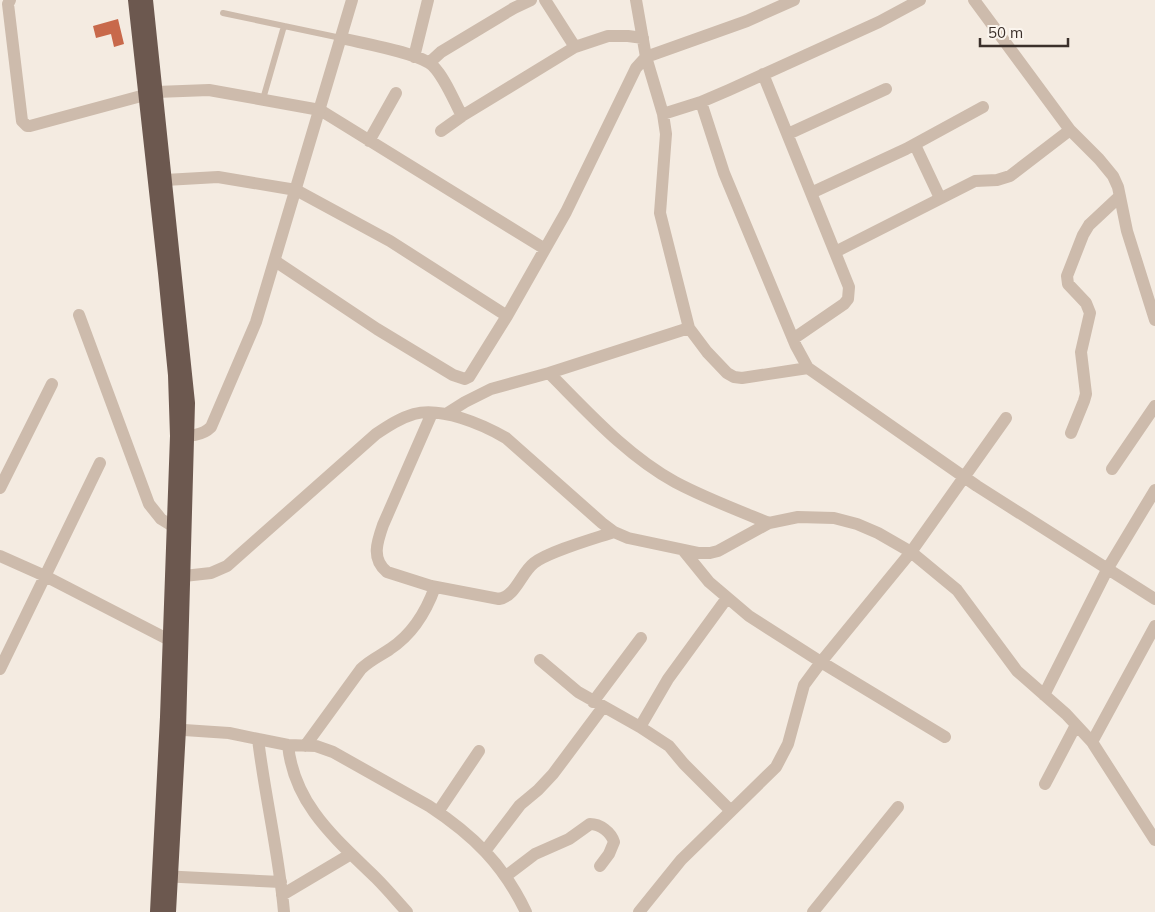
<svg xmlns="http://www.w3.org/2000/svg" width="1155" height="912" font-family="Mulish,sans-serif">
<rect width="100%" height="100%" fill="#f4ebe1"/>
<!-- building -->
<path fill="#c8694b" d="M118 19 124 44 114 47 111 34 96 38 93 26Z"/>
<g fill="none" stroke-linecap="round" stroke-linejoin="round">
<!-- service -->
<path stroke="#cdbbac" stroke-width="6" d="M223 13 341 38
M263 99 284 26"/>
<!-- minor -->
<path stroke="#cdbbac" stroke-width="12" d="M10 0 8 4 22 121 27 126H30L156 92 209 90 320 110 545 249
M545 0 575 47
M636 0 646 57 663 114 666 134 660 213 689 328 707 352 727 373 734 377 742 378 808 368
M974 0 1070 130 1099 159 1113 176 1118 187 1127 231 1155 320
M341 38C361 43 421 53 433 66 445 78 454 101 462 116
M414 57 428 0
M429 63 441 52 514 8 531 0
M763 74 849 287 848 299 844 304 793 339
M701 102 724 173 796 346 808 368 977 486 1155 599
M663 114 701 102 729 90 879 22 920 0
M441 131 462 116 575 47 608 36H628L643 38
M788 134 886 89
M369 141 396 93
M915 145 940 198
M165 180 218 177 296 190 390 241 507 316
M811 193 906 149 983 107
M835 252 975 181 997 180 1010 176 1070 130
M275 261 377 329 453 375 465 379 469 377 507 316 566 212 636 68 646 57 747 21 794 0
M79 315 149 504 161 519 174 527
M549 373C588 412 626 455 675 482 705 498 737 510 769 523
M432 413 383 525C377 542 371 559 387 572L431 586 499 599C516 596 521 573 534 563 550 551 593 539 614 532
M446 414 465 402 491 389 549 373 689 328
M1071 433 1084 401 1086 394 1081 352 1090 313 1086 303 1068 284 1067 276 1083 235 1089 225 1120 196
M1112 469 1155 406
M0 488 52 384
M683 550 709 582 749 616 821 662 945 737
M0 556 45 576 177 644
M175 577 211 573 227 566 376 434C388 426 400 418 414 414 442 407 482 424 506 438L602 523 614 532 628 538 699 553H710L718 551 769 523 798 517 834 518 857 524 878 533 911 552 957 590 1017 671 1066 714 1092 742 1155 840
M540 660 578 692 640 727 669 746 684 764 731 811
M0 669 100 463
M1044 695 1108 568 1155 490
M593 702 641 638
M640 727 668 679 727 598
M169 729 229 733 258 739C265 797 279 854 284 912
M258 739 288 745 316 746 333 752 429 806C473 835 503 864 526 912
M1092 742 1155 626
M288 745C294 805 336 839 376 878 387 889 397 901 407 912
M305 746 361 669C370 660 380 656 390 649 413 634 426 612 435 587
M1045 784 1076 725
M438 812 479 751
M485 851 520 805 538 790 553 774 603 707
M161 876 281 882
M506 876 535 854 569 839 590 824C600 824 611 832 614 842L609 854 600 866
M282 895 351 854
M639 912 681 860 776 767 788 744 804 685 821 662 911 552 1006 418
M813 912 898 807"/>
<!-- tertiary -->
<path stroke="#cdbbac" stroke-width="12" d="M177 436C189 436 202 436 211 427L256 322 352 0"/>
<!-- trunk -->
<path stroke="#6c584f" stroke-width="14" d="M135 0 165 273 175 375 177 436 167 717 157 912
M146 0 188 403 179 729 169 912"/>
</g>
<!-- scale -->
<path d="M980 38v8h88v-8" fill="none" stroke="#3b302b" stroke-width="2.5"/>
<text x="988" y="38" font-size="15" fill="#3b302b" stroke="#fbf5ee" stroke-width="4" paint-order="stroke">50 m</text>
</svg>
